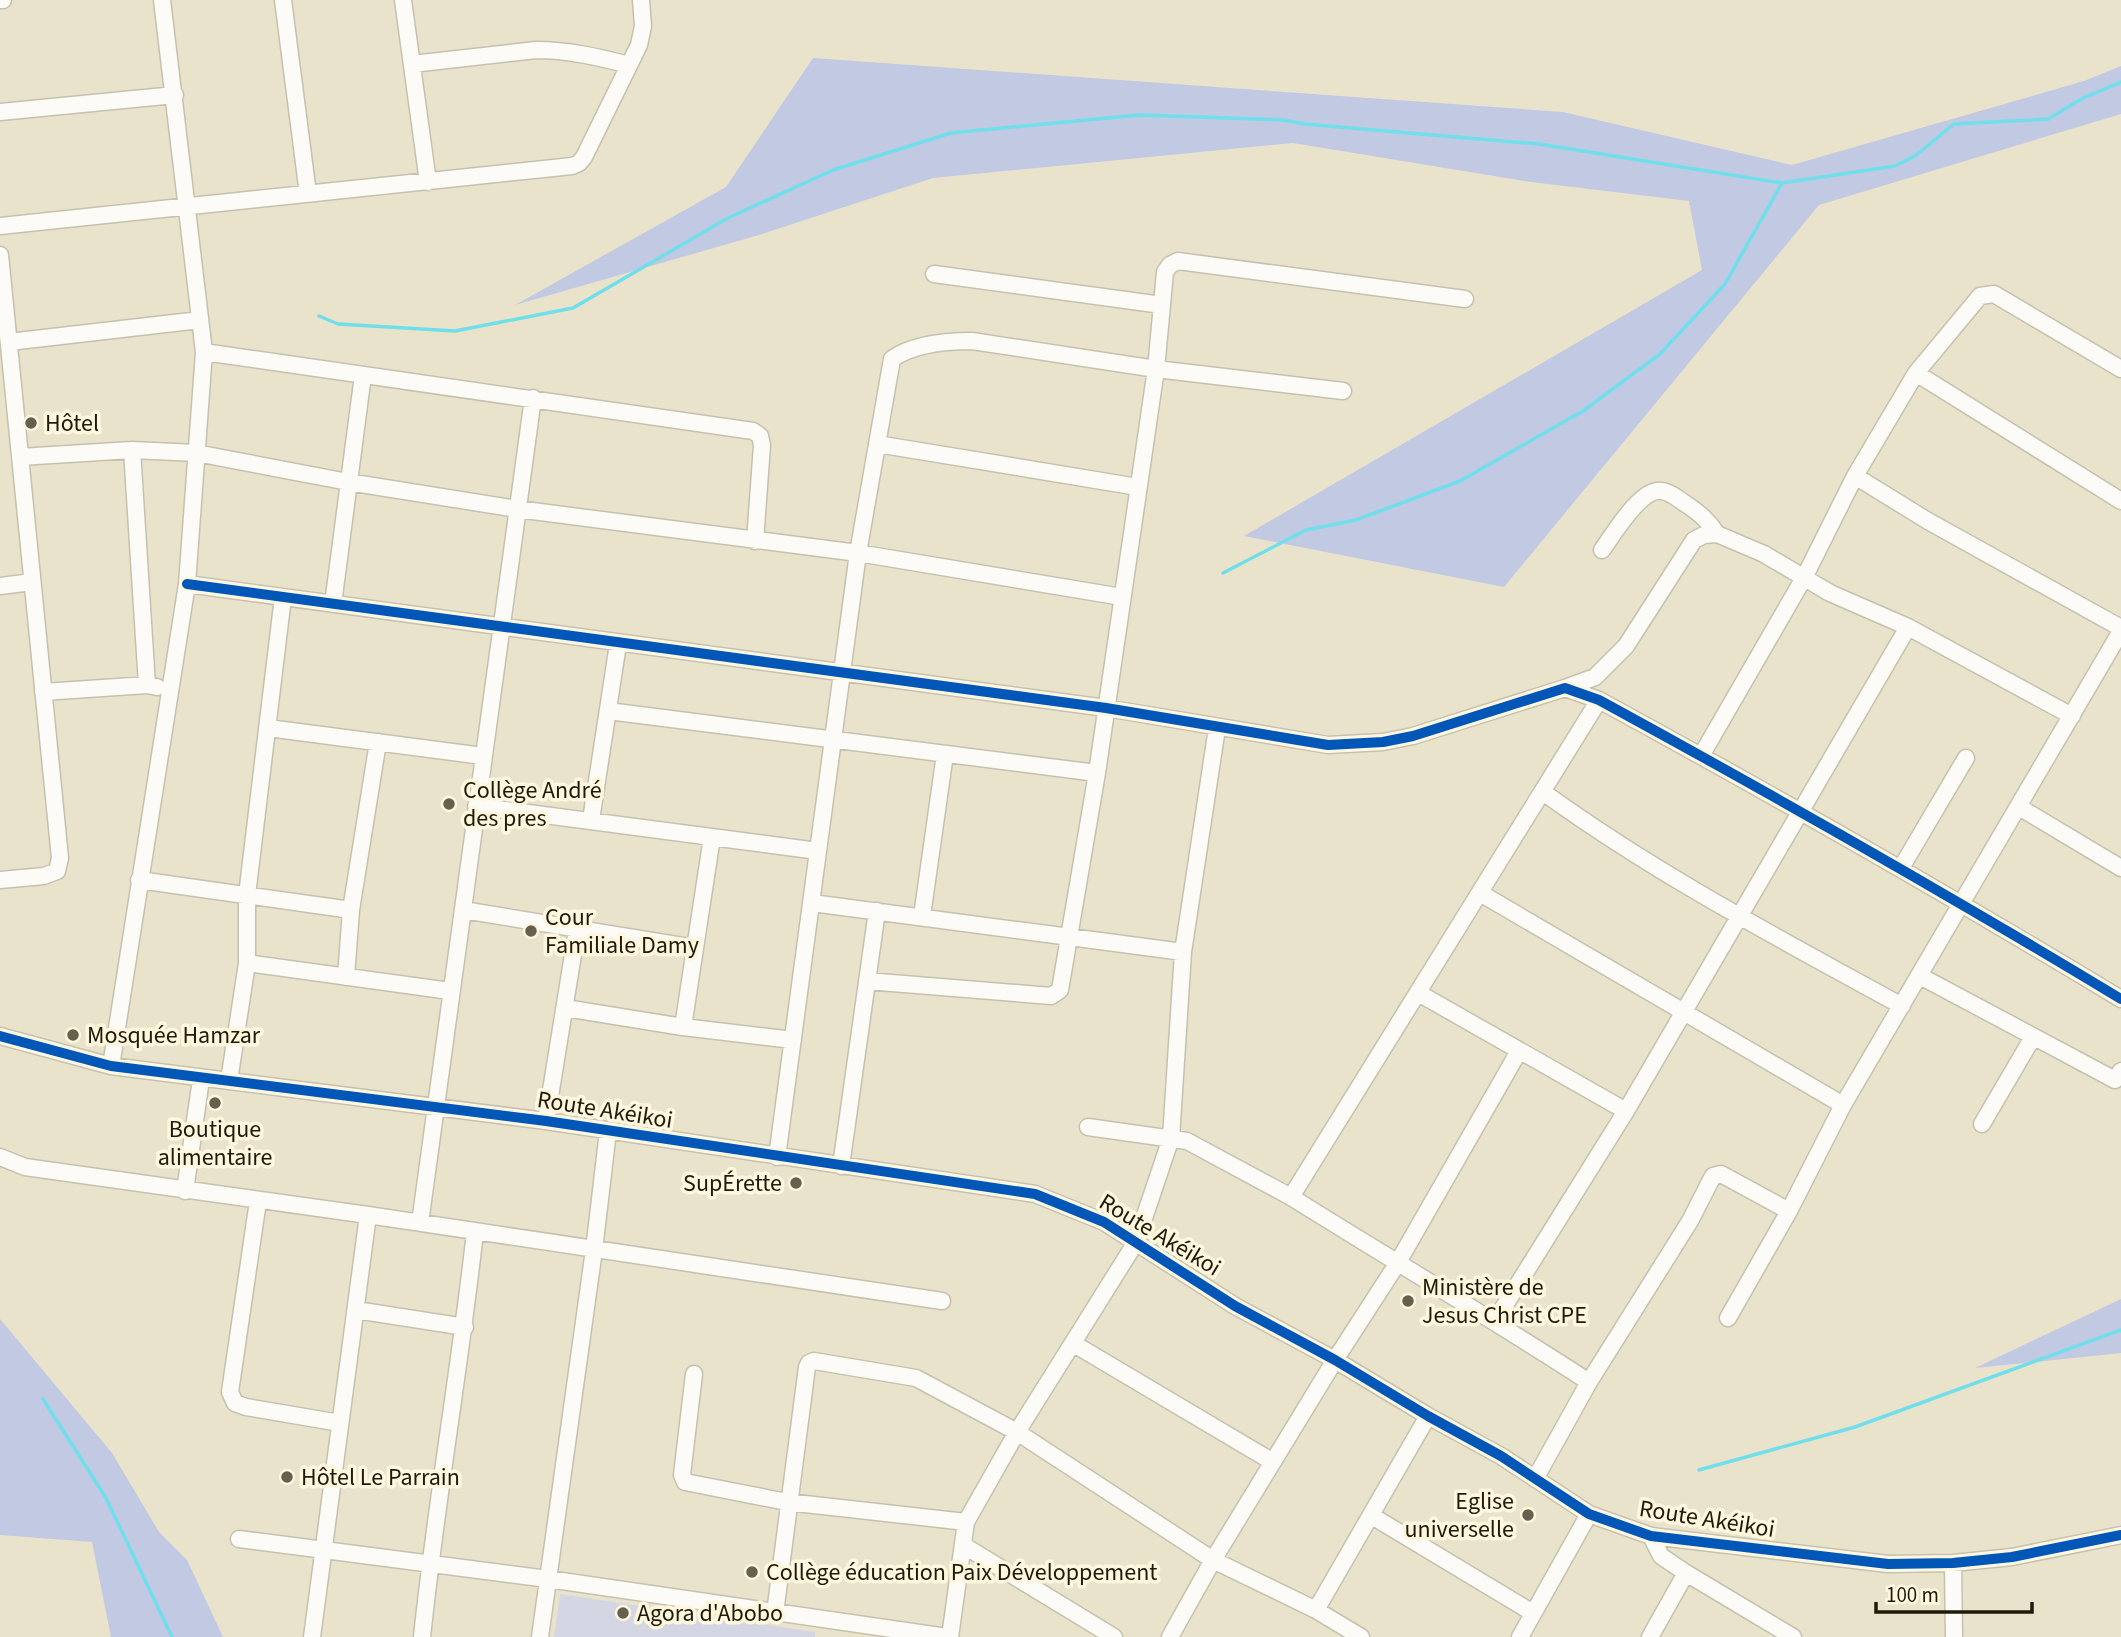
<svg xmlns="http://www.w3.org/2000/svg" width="2121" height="1637" font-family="'Source Sans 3',sans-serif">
<rect width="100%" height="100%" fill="#eae3cc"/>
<!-- green -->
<path fill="#d4d7e3" d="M560 1594 815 1632V1637H554Z"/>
<!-- forest -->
<path fill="#c1c9e3" d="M813 58 1563 112 1792 165 2084 81 2121 66V114L1819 205 1504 587 1244 536 1702 270 1689 201 1531 182 1293 143 933 178 759 235 515 305 726 187Z
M2121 1299V1353L1975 1368Z
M0 1319 112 1453 159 1532 187 1560 223 1637H111L92 1542 0 1535Z"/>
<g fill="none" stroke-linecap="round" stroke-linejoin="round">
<!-- stream -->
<path stroke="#70dfeb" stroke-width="3.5" d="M319 316 338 324 455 331 573 308 728 218 833 170 951 133 1139 115 1284 120 1304 124 1539 144 1782 183 1895 166 1915 156 1954 124 2048 119 2083 98 2121 82
M1223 573 1306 530 1356 520 1460 481 1583 411 1660 354 1725 284 1782 183
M43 1399 106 1498 172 1637
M1699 1470 1855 1427 2121 1330"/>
<!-- minor casing -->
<g stroke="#c6c1ae" stroke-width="19">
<path id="minor" d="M0 0H3
M283 0 308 194
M403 0 428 182
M412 64 536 50C568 50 598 57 629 65
M0 112 175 95
M0 226 572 166 579 163 584 157 639 45 643 26 641 0
M0 255 60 858 57 871 44 876 0 880
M934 274 1162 305
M9 342 200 320
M204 352 753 431 760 436 762 445 755 541
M1916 373 2121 501
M877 444 1138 487
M132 450 147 685
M20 457 132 450 196 453 348 482 517 509 858 553 1122 597
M1855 476 1928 521 2121 628
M1602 550C1613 535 1641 487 1662 491 1671 492 1679 500 1686 504 1699 513 1708 520 1717 534
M187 584 1106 708 1328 745 1383 742 1413 736 1565 688 1599 700C1775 796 1949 895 2121 999
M0 586 32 582
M333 604 363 375
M1565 688 1595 677 1626 646 1694 540 1704 535 1717 534 1764 554 1830 593 1908 627 2072 716
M43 692 147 685 157 687
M608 711 1097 773
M268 728 483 756
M1701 756 1805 576 1855 476 1916 373 1980 296 1994 294 2121 369
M1543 792C1656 874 1780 939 1902 1006
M476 806 818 851
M2019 807 2121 868
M591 820 618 644
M1901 868 1966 758
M139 880 351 910
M1480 893 1843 1105
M812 903 1183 952
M463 910 695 948
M922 916 945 754
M247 963 450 991
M1920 976 2115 1080 2121 1071
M346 977 351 910 378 742
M867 981 1051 996 1060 990 1097 773 1156 369 1165 272 1170 265 1178 261 1465 299
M1420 994 1626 1111
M565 1008 683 1027 793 1040
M683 1027 712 837
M0 1036 111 1066 546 1121 1035 1194 1104 1222 1235 1306 1335 1360 1428 1416 1501 1456 1589 1514 1651 1536 1888 1564 1953 1563 2012 1557 2121 1535
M111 1066 187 584 204 352 162 0
M229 1081 247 963V895L283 597
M546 1121 577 930
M1982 1124 2033 1037
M1088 1127 1187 1141 1291 1197
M0 1157 25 1167 368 1215 942 1301
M777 1157 858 553 892 359C913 344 948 341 972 341L1156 369 1343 391
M841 1166 877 911
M185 1191 201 1079
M258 1201 230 1392 235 1403 246 1407 340 1423
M420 1223 533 398
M356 1310 465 1327
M1728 1318 1789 1211 1843 1105 2121 631
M1495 1321 1626 1111 1908 627
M1074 1344 1273 1462
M694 1374 682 1475 685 1482 787 1502 966 1522
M1589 1382C1491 1318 1390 1259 1291 1197 1395 1032 1497 866 1599 700
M1535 1479 1589 1382 1690 1221 1713 1176 1721 1174 1789 1211
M1372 1516 1533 1613
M239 1539 548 1579 947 1637
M963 1545 1114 1637
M1953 1563 1954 1637
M1686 1573 1793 1637
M1316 1610 1428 1416
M775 1613 807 1367 809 1363 814 1361 916 1378 1017 1432 1213 1560 1316 1610 1361 1637
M312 1637 368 1215
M422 1637C436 1502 460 1368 475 1232
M540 1637 594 1250 608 1131
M950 1637 966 1522 1017 1432 1136 1242 1171 1138 1183 952 1217 728
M1170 1637 1213 1560 1335 1360 1397 1264 1519 1051
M1520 1637 1589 1514
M1650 1637 1686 1573 1661 1556 1651 1536"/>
</g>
<!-- minor -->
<use href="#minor" stroke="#fcfbf7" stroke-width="16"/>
<!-- cycleway casing -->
<g stroke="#fff7dd" stroke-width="15">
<path id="cycleway" d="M187 584 1106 708 1328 745 1383 742 1413 736 1565 688 1599 700C1775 796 1949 895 2121 999
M0 1036 111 1066 546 1121 1035 1194 1104 1222 1235 1306 1335 1360 1428 1416 1501 1456 1589 1514 1651 1536 1888 1564 1953 1563 2012 1557 2121 1535"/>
</g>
<!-- cycleway -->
<use href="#cycleway" stroke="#0057b8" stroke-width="10"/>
</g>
<!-- markers -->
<g fill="#66604e" stroke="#fff7dd" stroke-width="2.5">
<circle cx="31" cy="423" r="7"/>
<circle cx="449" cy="804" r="7"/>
<circle cx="531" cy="931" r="7"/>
<circle cx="73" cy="1035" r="7"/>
<circle cx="215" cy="1103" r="7"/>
<circle cx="796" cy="1183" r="7"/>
<circle cx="1408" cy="1301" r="7"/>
<circle cx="287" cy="1477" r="7"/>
<circle cx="1528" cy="1515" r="7"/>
<circle cx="752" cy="1572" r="7"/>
<circle cx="623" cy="1613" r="7"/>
</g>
<g text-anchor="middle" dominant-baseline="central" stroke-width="7" stroke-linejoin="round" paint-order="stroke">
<!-- poi labels -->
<g font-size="24" fill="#1f1a0a" stroke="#fff7dd" text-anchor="start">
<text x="45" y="423">Hôtel</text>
<text x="463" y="790">Collège André<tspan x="463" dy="28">des pres</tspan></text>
<text x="545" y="917">Cour<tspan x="545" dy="28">Familiale Damy</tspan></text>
<text x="87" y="1035">Mosquée Hamzar</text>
<text x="215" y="1129" text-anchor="middle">Boutique<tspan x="215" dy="28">alimentaire</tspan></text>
<text x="782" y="1183" text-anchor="end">SupÉrette</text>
<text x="1422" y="1287">Ministère de<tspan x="1422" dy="28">Jesus Christ CPE</tspan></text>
<text x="301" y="1477">Hôtel Le Parrain</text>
<text x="1514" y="1501" text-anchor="end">Eglise<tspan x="1514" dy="28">universelle</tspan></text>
<text x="766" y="1572">Collège éducation Paix Développement</text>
<text x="637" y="1613">Agora d'Abobo</text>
</g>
<!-- street labels -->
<g font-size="24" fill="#1f1a0a" stroke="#fff7dd">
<text transform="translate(605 1110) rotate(9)">Route Akéikoi</text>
<text transform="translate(1160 1235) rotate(31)">Route Akéikoi</text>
<text transform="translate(1707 1519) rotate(9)">Route Akéikoi</text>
</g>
</g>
<!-- scale -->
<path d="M1876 1602v10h156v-10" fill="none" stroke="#1f1a0a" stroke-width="3.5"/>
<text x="1886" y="1602" font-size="21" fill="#1f1a0a" stroke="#fff7dd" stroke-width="5" paint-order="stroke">100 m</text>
</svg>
